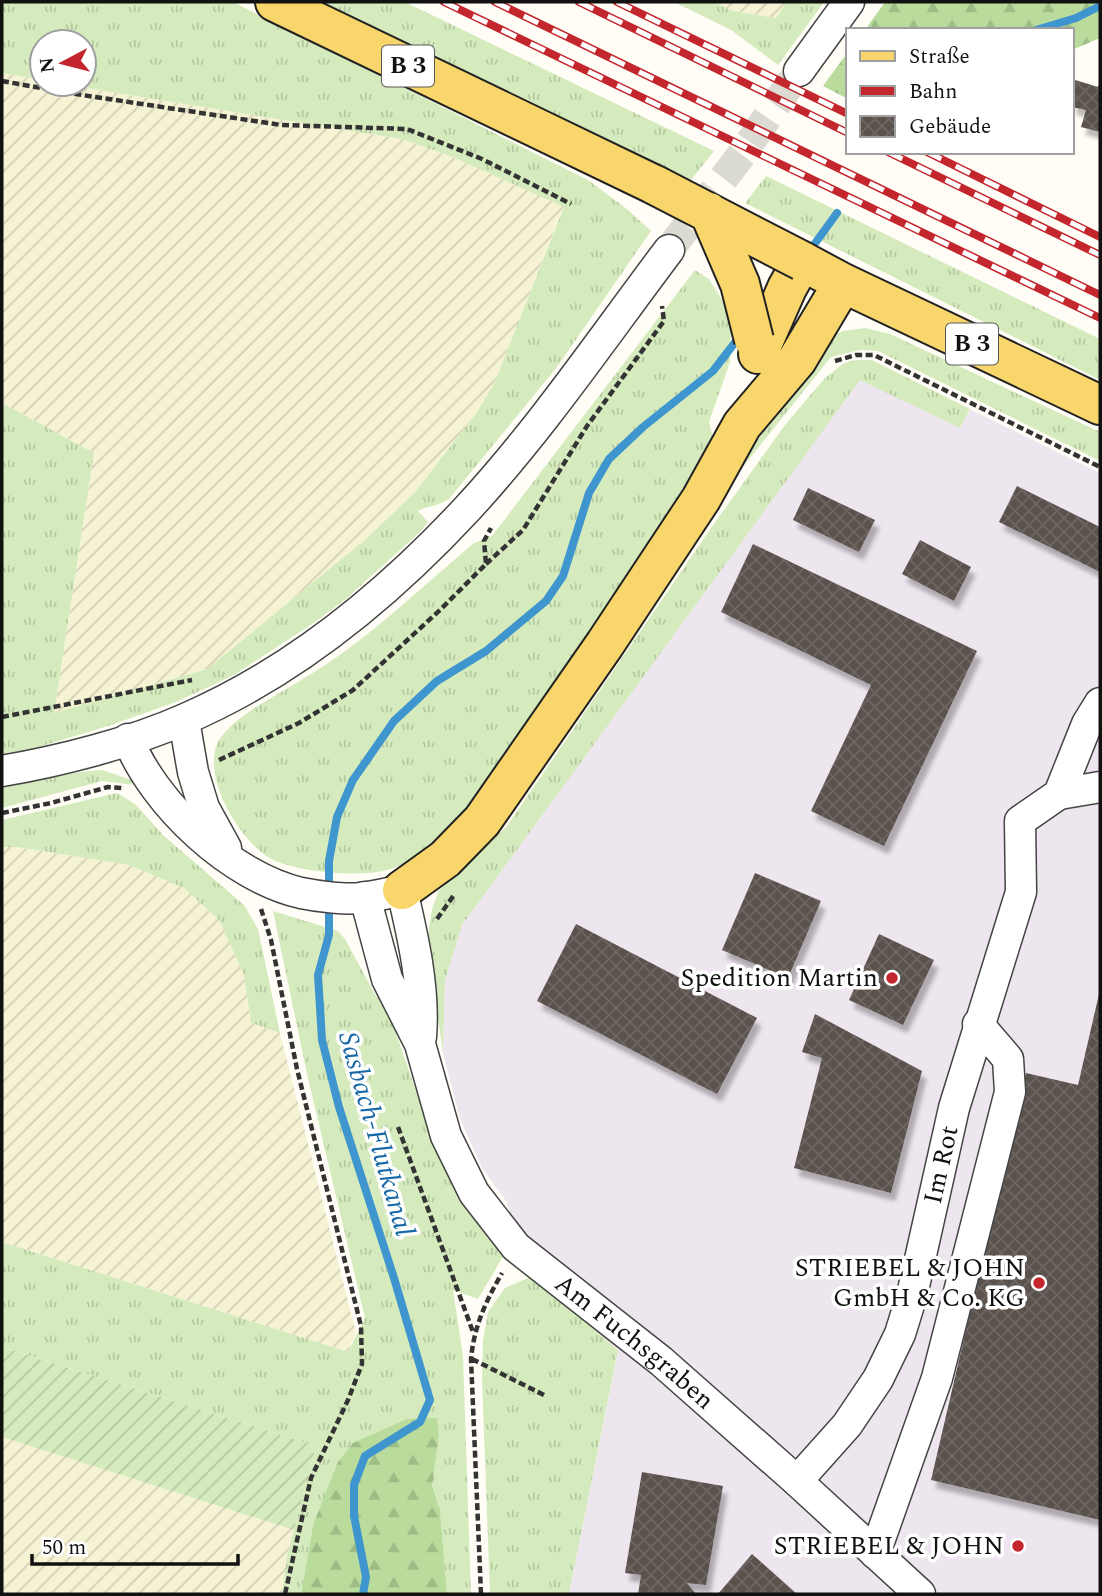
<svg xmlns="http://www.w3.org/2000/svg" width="1102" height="1596" font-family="Spectral,serif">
<defs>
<pattern id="farmland-furrows" width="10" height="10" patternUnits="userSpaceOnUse" patternTransform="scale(1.75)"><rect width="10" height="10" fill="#f6f3d4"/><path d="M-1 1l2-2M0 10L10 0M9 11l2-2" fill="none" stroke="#d2cfb5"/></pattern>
<pattern id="grass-tufts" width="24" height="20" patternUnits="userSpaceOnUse" patternTransform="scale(1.75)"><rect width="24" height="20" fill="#d5ebbd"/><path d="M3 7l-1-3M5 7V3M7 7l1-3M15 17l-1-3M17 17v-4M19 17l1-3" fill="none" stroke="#b6c8a1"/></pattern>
<pattern id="forest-firs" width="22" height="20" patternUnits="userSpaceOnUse" patternTransform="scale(1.75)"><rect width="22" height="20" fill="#b9dc9c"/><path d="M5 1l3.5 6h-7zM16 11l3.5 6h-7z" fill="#9ebc85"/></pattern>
<pattern id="garden-furrows" width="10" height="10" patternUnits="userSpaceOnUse" patternTransform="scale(1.75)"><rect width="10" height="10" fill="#d5ebbd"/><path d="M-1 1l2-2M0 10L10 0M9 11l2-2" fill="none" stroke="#b6c8a1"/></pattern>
<pattern id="building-cross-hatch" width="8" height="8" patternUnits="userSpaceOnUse" patternTransform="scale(1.75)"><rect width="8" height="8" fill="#5a524d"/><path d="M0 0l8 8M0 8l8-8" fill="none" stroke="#6d6662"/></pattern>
<filter id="shadow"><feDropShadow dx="4.5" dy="8" stdDeviation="2" flood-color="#0004"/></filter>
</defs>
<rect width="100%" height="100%" fill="#fffdf5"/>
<!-- industrial -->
<path fill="#eee6ef" d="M860 379 960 428 970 409 1100 473V1594H569L618 1351 532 1276 506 1201 482 1168 460 1119 443 1053 445 981 462 925Z"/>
<!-- farmland -->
<path fill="url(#farmland-furrows)" d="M713 2H787L776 18 733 11Z
M2 73 42 80V84H61L402 139 455 158 564 206 494 384 477 412 415 492 366 539 207 669 54 713 94 453 2 403Z
M2 847H17L129 865 184 888 219 920 244 975 251 1023 280 1033 356 1333 348 1352 2 1242Z
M2 1437 294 1530 287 1556 282 1594H2Z"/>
<!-- grass -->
<path fill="url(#grass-tufts)" d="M2 2H233L588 180 627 209 651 231 557 367 449 499C436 507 430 505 418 511L428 522 421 531 347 598 315 622 234 675 176 702 111 725 32 749 2 754V403L94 453 54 713 207 669 366 539 415 492 477 412 494 384 564 207 455 158 402 139 61 84H84V42H42V80L2 73Z
M315 2H405L714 151 691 180Z
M674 2H713L733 11 776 18 787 2H824L778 65 731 30Z
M766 176 1100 339V380L745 203Z
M695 270 709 279 722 300 731 329 730 362 709 422 713 437 684 497 468 809C443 836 416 866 378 872 350 876 293 872 268 857 239 839 201 776 218 742 231 718 275 696 298 682 318 670 338 657 356 643 396 612 435 576 474 543L492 536Z
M865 328 890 334 1100 432V461L878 351 860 350 831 357 733 479 823 340 843 331Z
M856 360H872L970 409 960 428 860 380 462 925 445 981 443 1053 427 942 432 909 439 890 507 826 711 528 785 425 825 378 844 363Z
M102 770 138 782 134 785 102 781 2 808V786L81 772Z
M117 793 135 804 164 836 244 905 258 929 280 1033 251 1023 244 975 219 920 184 888 129 865 17 847H2V820Z
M273 911 338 931 345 939 376 996 385 1002 436 1148 504 1255 478 1299 453 1290 463 1356 471 1594H447L440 1509 432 1486 439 1436 313 1525 301 1594H282L287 1556 316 1446 2 1347V1242L348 1352 365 1318 307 1074Z
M532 1276 618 1350 569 1594H490L482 1379 483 1340 488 1312 505 1288Z"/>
<!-- forest -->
<path fill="url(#forest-firs)" d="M885 2H1100V38L1072 50V30H865Z
M848 52V99L823 86Z
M437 1418 439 1436 432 1486 440 1509 447 1594H301L313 1525 338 1462 353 1443 407 1419Z"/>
<!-- garden -->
<path fill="url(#garden-furrows)" d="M2 1347 316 1446 294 1530 2 1437Z"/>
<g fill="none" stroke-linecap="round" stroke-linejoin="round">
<!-- stream -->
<path stroke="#3f96cf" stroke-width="8" d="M1036 30 1076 18 1100 6
M808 253 837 213
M329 891V861L337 817 353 780 394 721 437 681 486 651 546 601 563 576 589 493 609 459 643 427 713 371 740 336
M329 904V935L318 975 322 1040 339 1107 394 1278 430 1400 420 1422 365 1456 354 1485V1516L366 1577 363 1594"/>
</g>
<!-- building -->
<path fill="url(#building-cross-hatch)" filter="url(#shadow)" d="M1072 79 1098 87 1100 82V132L1081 127 1086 110 1072 107Z
M1017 486 1100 527V572L999 522Z
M808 488 875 520 859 552 793 520Z
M920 540 971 567 954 601 902 574Z
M753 544 977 651 884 846 811 811 871 685 721 612Z
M755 873 821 901 788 978 722 950Z
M576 924 757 1018 717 1094 537 1001Z
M879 934 934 960 903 1025 849 1000Z
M1099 994H1100V1520L931 1480 1026 1073 1078 1085Z
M815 1014 922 1071 891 1193 794 1168 822 1058 802 1052Z
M642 1472 723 1486 706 1585 687 1583 696 1594H638L641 1575 625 1573Z
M752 1554 797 1594H718Z"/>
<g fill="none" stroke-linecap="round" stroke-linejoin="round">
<!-- minor-tunnel -->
<path stroke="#dbdad3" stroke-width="30" stroke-dasharray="30 15" stroke-linecap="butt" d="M669 250 742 154 799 71"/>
<!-- minor casing -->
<g stroke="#444" stroke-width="33">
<g id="minor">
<path d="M799 71 849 2"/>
<path d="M184 720 193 772 204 808 226 848"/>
<path d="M128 739C154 804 231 877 301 893 316 896 345 900 360 898 374 897 388 893 402 890 413 937 425 989 421 1037"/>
<path d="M2 771C60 761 131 743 185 719 292 673 388 594 467 509 541 429 604 336 669 250"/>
<path d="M1059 794 1100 787"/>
<path id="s1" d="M365 897 387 979 420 1044 446 1136 474 1193 516 1247 661 1361 797 1481 920 1594"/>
<path id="s2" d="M797 1481 847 1425 878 1379 900 1334 912 1295 954 1108 1021 892 1020 821 1059 794 1087 724 1100 703"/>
<path d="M875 1553 937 1378 1010 1092 1008 1059 978 1024"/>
</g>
</g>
<!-- major casing -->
<g stroke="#222" stroke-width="42">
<path id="major" d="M275 2 655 185
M758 354 787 288 802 261 843 283 1100 405
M402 890 445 859 482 821 605 644 701 499 742 425 797 360 843 283"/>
</g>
<!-- path -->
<path stroke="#333" stroke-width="4.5" stroke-dasharray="7 3.5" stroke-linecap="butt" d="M2 81 69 93 281 125 407 129 482 159 571 204
M835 361 856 355H874L1100 467
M486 564 523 530 587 426 664 321 662 306
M2 717 192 680
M219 760 299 723 353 690 440 610 486 564 484 541 491 528
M2 813 51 803 108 787 122 788
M261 909 271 940 297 1069 361 1326 362 1364 348 1400 311 1478 285 1594
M437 919 454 895
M398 1127 473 1332
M472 1359 546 1396
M481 1594 471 1359C474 1326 486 1301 502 1273"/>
<!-- minor -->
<use href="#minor" stroke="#fff" stroke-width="30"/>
<!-- major -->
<use href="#major" stroke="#f9d66b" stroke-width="38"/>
<!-- rail casing -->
<g stroke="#c4262e" stroke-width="8">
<path id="rail" d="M444 2 1100 318
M495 2 1100 295
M579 2 848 133
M617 2 848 114
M888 152 1100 255
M927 152 1100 237"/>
</g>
<!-- rail -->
<use href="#rail" stroke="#fff" stroke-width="5" stroke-dasharray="16" stroke-linecap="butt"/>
<!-- major-bridge casing -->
<g stroke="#222" stroke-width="42" stroke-linecap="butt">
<path id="major-bridge" d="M655 185 802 261
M709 212 740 284 754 340"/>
</g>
<!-- major-bridge -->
<use href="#major-bridge" stroke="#f9d66b" stroke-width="38"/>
</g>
<!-- markers -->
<g fill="#c4262e" stroke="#fff" stroke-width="2.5">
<circle cx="892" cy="978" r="7"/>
<circle cx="1039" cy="1283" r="7"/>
<circle cx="1018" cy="1546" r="7"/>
</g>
<g text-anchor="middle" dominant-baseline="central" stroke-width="7" stroke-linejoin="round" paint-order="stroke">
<!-- shield labels -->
<g fill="#fff" stroke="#585858" stroke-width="2">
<rect x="382" y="45.5" width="52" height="41" rx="5"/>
<rect x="946" y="323.5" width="52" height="41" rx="5"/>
</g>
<g font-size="24" font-weight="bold" fill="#111">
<text x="408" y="66">B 3</text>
<text x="972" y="344">B 3</text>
</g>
<!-- poi labels -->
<g font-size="26" fill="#111" stroke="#fff" text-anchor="end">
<text x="878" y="978">Spedition Martin</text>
<text x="1025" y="1268">STRIEBEL &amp; JOHN<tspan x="1025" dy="30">GmbH &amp; Co. KG</tspan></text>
<text x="1004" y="1546">STRIEBEL &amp; JOHN</text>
</g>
<!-- street labels -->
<g font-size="26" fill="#111" stroke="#fff">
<text stroke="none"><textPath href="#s2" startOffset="355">Im Rot</textPath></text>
<text stroke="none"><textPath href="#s1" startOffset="537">Am Fuchsgraben</textPath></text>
</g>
<!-- water labels -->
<g font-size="28" font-style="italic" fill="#1768a6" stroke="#fff">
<text transform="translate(376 1134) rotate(74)">Sasbach-Flutkanal</text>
</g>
</g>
<!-- border -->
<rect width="1102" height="1596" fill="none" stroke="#111111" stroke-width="7"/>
<!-- legend -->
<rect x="846" y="28" width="228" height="126" fill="#ffffff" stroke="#a0a0a0" stroke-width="2"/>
<rect x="860" y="51" width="35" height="10" fill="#f9d66b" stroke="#a0a0a0" stroke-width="2"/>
<text x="909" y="63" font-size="21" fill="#111111">Straße</text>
<rect x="860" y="86" width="35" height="10" fill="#c4262e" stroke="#a0a0a0" stroke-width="2"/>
<text x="909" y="98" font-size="21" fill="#111111">Bahn</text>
<rect x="860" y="116" width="35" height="21" fill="url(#building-cross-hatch)" stroke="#a0a0a0" stroke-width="2"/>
<text x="909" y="133" font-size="21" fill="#111111">Gebäude</text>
<!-- north arrow -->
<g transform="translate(63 63) rotate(263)"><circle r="33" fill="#ffffff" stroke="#a0a0a0" stroke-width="2"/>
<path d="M0-5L12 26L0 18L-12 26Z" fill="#c4262e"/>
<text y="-10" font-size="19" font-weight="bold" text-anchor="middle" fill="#111111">N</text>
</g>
<!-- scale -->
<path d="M32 1554v10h206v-10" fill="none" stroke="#111111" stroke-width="3.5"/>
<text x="42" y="1554" font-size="21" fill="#111111" stroke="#ffffff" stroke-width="5" paint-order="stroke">50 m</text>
</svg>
